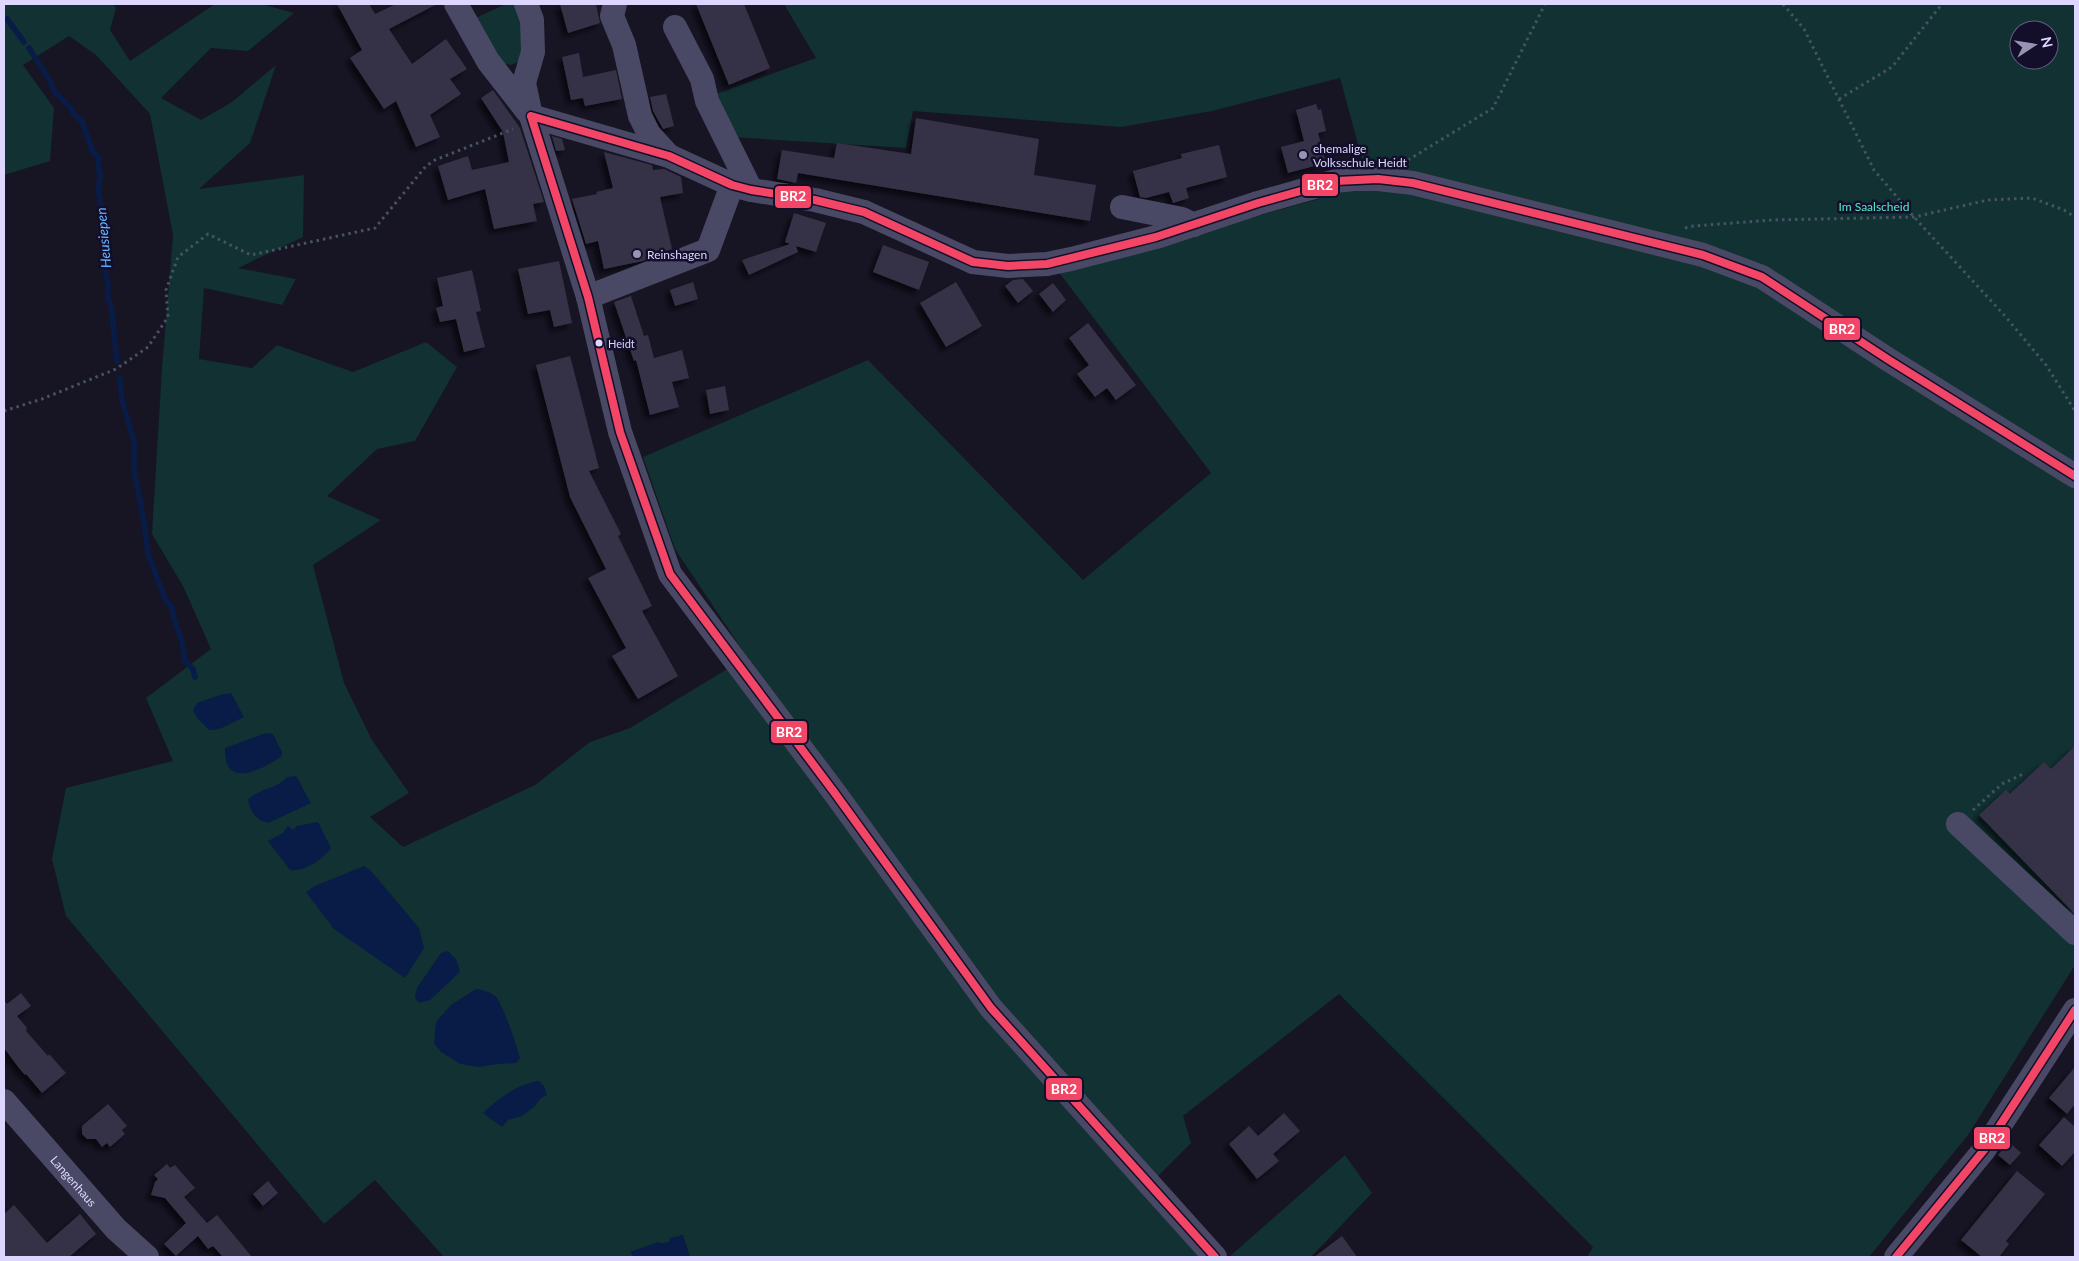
<svg xmlns="http://www.w3.org/2000/svg" width="2079" height="1261" font-family="Lato,sans-serif">
<defs>
<filter id="shadow"><feDropShadow dx="-4.5" dy="4.5" stdDeviation="2.5" flood-color="#0009"/></filter>
</defs>
<rect width="100%" height="100%" fill="#171424"/>
<!-- green -->
<path fill="#113132" fill-rule="evenodd" d="M4 4H113L116 8 110 30 130 61 215 4H261L294 13 248 51 211 48 161 98 201 120 232 102 276 65 250 143 199 189 304 175 303 237 238 268 296 279 282 305 204 288 199 359 252 368 277 345 353 372 426 342 457 367 415 441 377 449 327 496 381 520 313 565 344 683 372 740 409 793 370 817 403 847 535 785 590 742 630 728 747 657 675 549 643 457 868 360 1083 580 1211 473 1058 271 1369 185 1340 78 1212 111 1121 127 913 111 906 148 731 137 710 96 816 58 784 4H2075V965L1968 1135 1869 1257H1587L1593 1247 1339 994 1183 1116 1191 1143 1149 1185 1211 1257H690L682 1235 670 1242 659 1244V1242L631 1252 634 1257H444L375 1180 324 1224 66 916 52 859 66 788 173 761 146 698 211 649 183 586 152 534 162 368 173 235 150 114 96 55 69 36 23 65 54 108 50 161 4 175ZM2019 30H2049V60H2019Z
M506 4H519L521 6 522 60 511 65 501 63 471 20Z
M1345 1155 1372 1193 1311 1257H1229Z"/>
<!-- water -->
<path fill="#081c47" d="M231 693 244 717C232 722 221 731 209 730L198 719 193 710 197 703 220 695Z
M266 733 273 734 282 752 281 757C260 770 224 790 225 748Z
M296 776 311 803 268 823C256 820 250 811 248 800 259 788 278 789 287 777Z
M318 822 331 848C323 859 305 872 290 870L268 841 283 833 288 826 293 830 297 826Z
M364 866 371 871 419 928 424 948 405 978 334 929 306 892 315 886Z
M448 951 456 959 460 972 430 1000 419 1003 415 998 417 988 441 953Z
M476 989C483 990 492 992 497 998 505 1011 516 1043 520 1058L516 1063 497 1064 478 1067 461 1064 441 1052 434 1043 436 1022 451 1005Z
M539 1081 544 1086 547 1095 540 1099 534 1107 522 1116 508 1120 502 1127 483 1113C499 1098 517 1084 539 1081Z
M683 1235 690 1257H634L630 1252 659 1242 660 1244 669 1242 670 1238Z"/>
<g fill="none" stroke-linecap="round" stroke-linejoin="round">
<!-- stream -->
<path stroke="#081c47" stroke-width="5.5" d="M7 19 24 42
M29 48 50 81 55 92 70 107 74 115 82 121 93 153 99 157 98 170 101 175C94 195 105 209 104 229 104 243 102 250 104 265 106 276 110 285 107 296L111 304 117 361
M120 378 122 400 134 442V470L144 522 148 554 166 601 172 607V612L182 642 185 661 193 669 195 677"/>
</g>
<!-- building -->
<path fill="#363246" filter="url(#shadow)" d="M337 4H369L375 14 396 4H437L389 29 412 64 446 39 467 69 450 79 461 94 430 115 440 137 416 147 396 101 384 109 350 58 362 50Z
M560 4H596L600 23 568 33Z
M696 4H744L770 68 729 85Z
M579 53 583 77 616 70 622 99 585 106 583 98 571 100 562 57Z
M493 90 520 128 544 202 533 204 537 221 494 229 485 189 448 200 438 166 468 156 472 170 509 162 503 132 481 98Z
M666 94 674 126 663 129 653 111 650 97Z
M1316 104 1318 110 1321 109 1326 131 1318 133 1326 163 1288 173 1281 147 1304 141 1296 110Z
M916 118 1039 139 1034 175 1096 185 1090 221 798 173 796 183 777 179 782 150 834 158 837 143 911 154Z
M552 136 562 139 565 150 556 151Z
M1219 145 1227 177 1186 188 1189 198 1173 203 1169 192 1146 198 1140 197 1133 171 1182 158 1181 154Z
M604 152 652 165 653 170 664 169 681 177 683 193 660 197 672 249 643 261 604 269 598 241 586 244 572 199 597 194 596 192 613 188Z
M794 213 826 223 816 252 796 246 798 252 749 275 742 260 790 244 785 242Z
M883 245 929 262 919 290 873 272Z
M559 261 572 323 554 327 550 310 528 314 518 269Z
M472 270 481 311 476 312 485 347 464 352 456 319 440 322 436 308 443 306 437 278Z
M1023 279 1033 291 1018 303 1005 286 1013 280Z
M693 282 698 299 675 306 670 290Z
M956 282 982 326 946 347 920 303Z
M1053 283 1066 300 1053 312 1039 294Z
M631 296 644 336 648 335 654 358 682 350 689 378 672 382 679 407 650 415 636 360 634 361 614 302Z
M1088 323 1136 385 1116 400 1107 388 1095 397 1077 374 1089 365 1069 338Z
M570 356 599 468 589 471 621 534 618 536 652 606 642 611 678 676 638 699 612 656 626 648 588 578 606 569 570 497 536 365Z
M725 386 729 410 710 414 706 390Z
M2075 746V914L1979 815 2006 790 2010 794 2044 762 2051 769Z
M21 993 31 1006 17 1016 27 1028 26 1031 48 1056 49 1054 66 1073 42 1093 26 1074 25 1075 19 1068 4 1048V1000L7 1004Z
M2075 1067V1104L2067 1114 2049 1098Z
M108 1104 127 1126 122 1130 125 1134 110 1147 107 1143 102 1147 96 1139H87L82 1134V1126Z
M1284 1113 1300 1131 1273 1154 1279 1161 1257 1179 1229 1144 1249 1126 1258 1136Z
M2064 1117 2075 1127V1152L2062 1166 2039 1145Z
M2009 1142 2021 1153 2010 1165 1998 1155Z
M167 1164 170 1168 175 1165 195 1188 184 1197 207 1223 217 1215 252 1257H223L213 1246 208 1249 198 1236 176 1256 164 1244 186 1223 165 1198 151 1195 155 1182 158 1179 154 1175Z
M2017 1171 2045 1194 2006 1241 2009 1244 1999 1257H1982L1961 1240Z
M268 1181 278 1193 263 1206 253 1194Z
M14 1205 47 1243 80 1214 96 1234 69 1257H4V1214Z
M1342 1236 1357 1257H1314Z"/>
<g fill="none" stroke-linecap="round" stroke-linejoin="round">
<!-- path -->
<path stroke="#455365" stroke-width="3" stroke-dasharray="2.5 4" stroke-linecap="butt" d="M1783 4 1804 29 1874 170 1914 217 2005 316 2046 365 2075 411
M1839 99 1892 67 1942 4
M1408 160 1493 108 1545 4
M1685 228 1693 226 1772 220 1914 217 1988 200 2032 198 2064 210 2075 217
M4 411 42 399 116 369 148 347 168 317 166 290 178 257 208 234 251 255 375 228 426 166 435 160 513 129
M1973 810 2002 784 2025 773"/>
<!-- minor -->
<g stroke="#4a4965" stroke-width="24">
<path d="M456 4 488 61 527 111"/>
<path d="M526 4 532 20 533 52 524 83 531 116 588 297 620 432 670 574 834 792 991 1008 1215 1257"/>
<path d="M615 4 612 16 624 45 640 116 649 134 669 156"/>
<path d="M675 27 702 79 707 101 751 190"/>
<path d="M531 116 669 156 732 185 751 190 815 200 864 212 973 262 1008 266 1047 264 1071 259 1156 237 1258 203 1336 181 1353 179H1378L1413 183 1703 255 1762 277 1889 360 2075 476"/>
<path d="M1122 207 1182 219 1194 225"/>
<path d="M588 297 708 250 732 185"/>
<path d="M1958 824 2075 933"/>
<path id="s1" d="M4 1101 116 1229 147 1257"/>
<path d="M1896 1257 1984 1150 2075 1010"/>
</g>
<!-- bus-1 casing -->
<g stroke="#130e2a" stroke-width="11">
<path id="bus-1" d="M531 116 669 156 732 185 751 190 815 200 864 212 973 262 1008 266 1047 264 1156 237 1258 203 1336 181 1378 179 1413 183 1703 255 1762 277 1889 360 2075 476
M531 116 588 297 620 432 670 574 834 792 991 1008 1215 1257
M1896 1257 1984 1150 2075 1010"/>
</g>
<!-- bus-1 -->
<use href="#bus-1" stroke="#f34667" stroke-width="8"/>
</g>
<!-- markers -->
<g fill="#9893b2" stroke="#130e2a" stroke-width="2">
<circle cx="1303" cy="155" r="5"/>
<circle cx="637" cy="254" r="5"/>
</g>
<circle fill="#ddd7ff" stroke="#130e2a" stroke-width="2" cx="599" cy="343" r="4.5"/>
<g text-anchor="middle" dominant-baseline="central" stroke-width="5" stroke-linejoin="round" paint-order="stroke">
<!-- bus labels -->
<g font-size="11" fill="#ddd7ff" stroke="#130e2a" text-anchor="start">
<text x="608" y="343">Heidt</text>
</g>
<!-- poi labels -->
<g font-size="12" fill="#ddd7ff" stroke="#130e2a" text-anchor="start">
<text x="1313" y="148">ehemalige<tspan x="1313" dy="14">Volksschule Heidt</tspan></text>
<text x="647" y="254">Reinshagen</text>
</g>
<!-- park labels -->
<g font-size="12" fill="#58ebc9" stroke="#130e2a">
<text x="1874" y="206">Im Saalscheid</text>
</g>
<!-- street labels -->
<g font-size="12" fill="#ddd7ff" stroke="#130e2a">
<text stroke="none"><textPath href="#s1" startOffset="106">Langenhaus</textPath></text>
</g>
<!-- water labels -->
<g font-size="14" font-style="italic" fill="#65b4ff" stroke="#130e2a">
<text transform="translate(103 238) rotate(-95)">Heusiepen</text>
</g>
</g>
<g stroke="#130e2a" stroke-width="2">
<rect x="1301" y="173" width="38" height="24" rx="5" fill="#f34667"/>
<rect x="774" y="185" width="38" height="24" rx="5" fill="#f34667"/>
<rect x="1823" y="317" width="38" height="24" rx="5" fill="#f34667"/>
<rect x="770" y="720" width="38" height="24" rx="5" fill="#f34667"/>
<rect x="1045" y="1077" width="38" height="24" rx="5" fill="#f34667"/>
<rect x="1973" y="1126" width="38" height="24" rx="5" fill="#f34667"/>
</g>
<g font-size="14" text-anchor="middle" font-weight="bold" fill="#fff">
<text x="1320" y="190">BR2</text>
<text x="793" y="201">BR2</text>
<text x="1842" y="334">BR2</text>
<text x="789" y="737">BR2</text>
<text x="1064" y="1094">BR2</text>
<text x="1992" y="1143">BR2</text>
</g>
<!-- border -->
<rect width="2079" height="1261" fill="none" stroke="#ddd7ff" stroke-width="10"/>
<!-- north arrow -->
<g transform="translate(2034 45) rotate(78)"><circle r="24" fill="#130e2a" stroke="#645e7f"/>
<path d="M0-4L9 19L0 12L-9 19Z" fill="#9893b2"/>
<text y="-8" font-size="14" font-weight="bold" text-anchor="middle" fill="#ddd7ff">N</text>
</g>
</svg>
